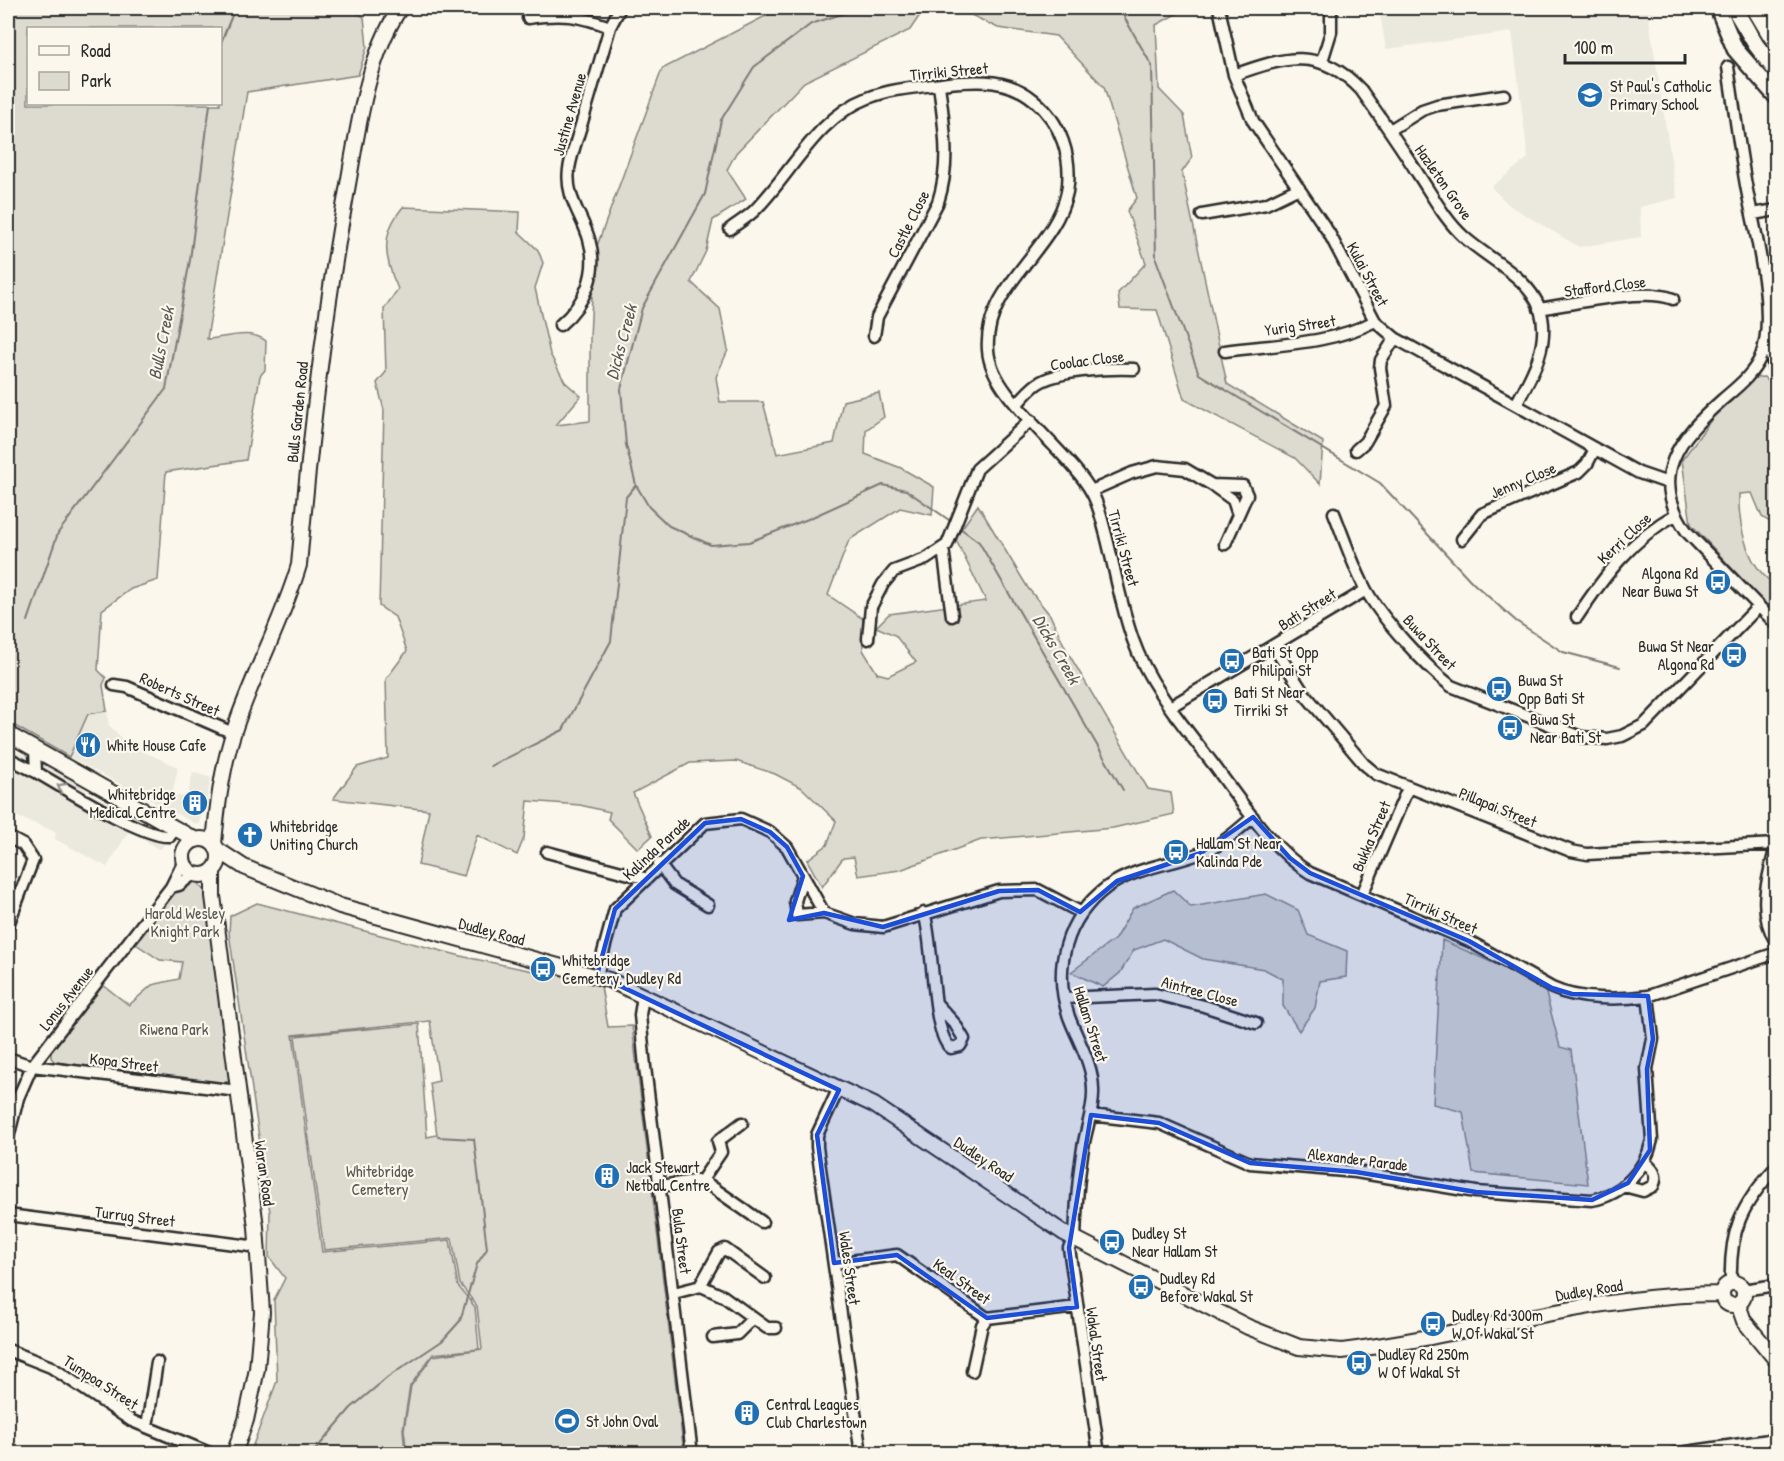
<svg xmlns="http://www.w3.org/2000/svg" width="1784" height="1461" font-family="'Patrick Hand',sans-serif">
<rect width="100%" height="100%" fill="#fbf7ec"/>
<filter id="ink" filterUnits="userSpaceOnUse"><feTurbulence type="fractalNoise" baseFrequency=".0167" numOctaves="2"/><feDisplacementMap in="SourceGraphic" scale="12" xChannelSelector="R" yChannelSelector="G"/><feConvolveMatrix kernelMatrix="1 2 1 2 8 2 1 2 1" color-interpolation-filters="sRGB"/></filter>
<g filter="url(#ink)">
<!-- built -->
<path fill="#ebe8de" d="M1379 8H1687L1648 13 1677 198 1640 207 1641 237 1579 247 1509 205 1491 187 1528 158 1512 32 1386 49Z
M107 711 109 725 128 745 178 767 172 795 187 797 193 772 211 778 205 808 198 825 69 757 88 713Z
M8 748 44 763 76 781 88 793 147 821V833L165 843 160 850 129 831 107 867 55 839 56 832 8 813V798L14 786 8 783Z"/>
<!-- green -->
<path fill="#dddad0" stroke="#84827e" stroke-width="1.5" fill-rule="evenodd" d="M8 8H349L364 17 367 47 358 75 247 92 207 339C225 338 250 328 266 341L265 370 260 376 246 460 166 472 158 580 131 589 102 610 98 670 106 678 103 685 107 711 88 714 69 757 8 722ZM28 28H220V104H28Z
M781 8H941L922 12 910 30 804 82 736 153 727 170 746 199 713 220 706 251 691 282 720 309 728 350 716 377 720 402H763L777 454 834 443 843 401 879 393 884 417 866 430 865 454 901 468 934 487 932 515 900 508 849 540 828 595 863 619V650L877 673 888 676 916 662 895 635 876 627 889 614 986 601 955 538 978 505 1028 588 1050 615 1067 651 1148 789 1171 793 1174 814 1113 828 981 840 900 870 858 876 854 857 843 858 822 887 807 860 827 845 836 821 802 788 775 774 736 761 690 763 633 793 652 836 638 849 608 819 610 812 580 805 528 801 524 838 517 855 477 835 464 876 418 865 429 810 333 799 357 767 388 758 386 679 407 651 395 617 379 606 384 410 377 383 386 372 384 309 398 289C384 259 380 234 403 207L520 212 519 232 538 250 543 263 535 288 550 354 565 382 581 396 556 425 590 421V338L594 254 662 69Z
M957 8H1176L1178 13 1156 25 1159 89 1184 115 1192 158 1182 172 1227 384 1323 442 1320 484 1295 458 1184 399 1157 310 1120 309 1118 293 1146 263 1127 211 1137 198 1104 87 1056 36 998 28Z
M1764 377 1776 390 1772 430 1776 444V526L1762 517 1752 493 1739 494C1738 525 1747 568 1776 585V616L1691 524 1682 460 1719 409 1749 378Z
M196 880 208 895 229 1080 224 1083 55 1062 51 1058V1051L103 985 129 1005 152 985 179 979 182 962 160 960 136 944 176 891Z
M1173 890 1191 907 1266 894 1298 910 1308 935 1347 951 1346 977 1320 981 1315 1008 1299 1031 1283 1006V979L1264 969 1203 959 1163 939 1134 950 1120 973 1103 987 1071 972 1115 939 1133 908Z
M257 903 465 957 538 972 564 974 601 986 608 1027 632 1026 684 1453H407L404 1430 411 1386 433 1356 482 1349 477 1306 460 1284 452 1238 324 1250 295 1036 419 1024 427 1137 437 1135 430 1083 439 1081 430 1021 293 1035 322 1252 450 1240 458 1286 475 1307 479 1349 433 1354 410 1386 403 1429 405 1453H250L277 1381 274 1300 285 1278 269 1257 270 1212 229 933 230 916Z
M1442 940 1544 986 1560 1047 1571 1050 1588 1184 1473 1173 1463 1112 1433 1104Z"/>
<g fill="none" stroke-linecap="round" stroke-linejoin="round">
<!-- stream -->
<path stroke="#7b7a75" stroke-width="2" d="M860 8 811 24 754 67 721 120 705 194 642 308 621 389 626 445 636 485 649 507 669 526 711 545 749 542 808 519 883 485 906 490 949 520
M1119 8 1152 66 1156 259 1199 374 1380 483 1473 583 1516 621 1563 652 1620 667
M220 45 235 8
M960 528 979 542 1123 790
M28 621 58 533 166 389 190 260 210 104
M491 766 563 730 611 641 626 497 636 485
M312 1454 351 1408 388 1377 442 1341 460 1321 477 1264 487 1249 474 1139 438 1137"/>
<!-- minor casing -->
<g stroke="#2b2b2b" stroke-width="15">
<path id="minor" d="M1219 8 1234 75 1253 121 1329 233 1375 321 1395 338 1639 473 1668 483
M528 18C562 13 578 15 610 27
M1322 61 1331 32V8
M1728 67C1734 106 1739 146 1746 185 1754 230 1778 313 1761 356 1753 375 1737 387 1722 400 1678 439 1648 476 1687 532L1776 624
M1234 75C1284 57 1320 46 1361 90 1381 118 1400 145 1418 174 1432 195 1445 220 1464 237 1488 259 1528 276 1540 309 1551 343 1532 376 1516 404
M1390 130 1422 110 1437 105 1504 95
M1753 214 1776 210
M1202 215 1266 204 1299 188
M730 229C738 223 748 217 755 210 792 173 816 118 868 98 893 88 922 87 949 83 980 80 1009 79 1034 100 1061 122 1073 158 1067 192 1055 250 983 287 988 350 991 398 1069 450 1092 493 1099 505 1102 521 1106 535 1115 570 1121 607 1133 640 1149 686 1184 726 1213 764 1241 801 1270 848 1310 873L1469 941 1552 988C1578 1000 1619 1000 1648 996L1776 953
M1539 309C1572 304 1645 287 1673 299
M560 325C585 304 599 272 589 239 582 215 565 197 569 169 571 156 576 142 580 129 590 95 600 61 610 27L620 8
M874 336 877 317 938 202C951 163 944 126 939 85
M1765 341 1773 361 1776 382
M1225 351C1275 344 1330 345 1375 321
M1017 404C1023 397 1030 389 1037 384 1057 370 1110 368 1134 369
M1356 450 1365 442 1386 406 1380 368 1381 360 1395 338
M1212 485 1233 500 1237 512
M1091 491 1132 473 1157 466 1185 469 1212 485 1243 486 1247 495 1225 544
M1334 513C1344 538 1353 566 1366 590 1382 619 1424 665 1451 686L1581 737 1607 739 1622 736 1644 725 1759 606
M1462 539 1482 514 1579 472 1587 464 1595 449
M943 548 952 616
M1577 617C1603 578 1632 538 1675 515
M868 639 871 607 883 584 894 571 926 559 947 545 977 469 1031 420
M1274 647 1303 692 1364 764 1376 774 1571 851 1587 854 1776 844
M114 685 127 687 233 733
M1170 707 1366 590
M35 750 36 772C62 787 145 839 170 836
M8 758 36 772
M8 837 23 845 33 860 8 925
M1776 847C1767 880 1757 911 1776 942
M547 852 644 878
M659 864 674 884 708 905
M803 876 795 901 797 915 824 913
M171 887 179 885 195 873
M1362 895 1408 788
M924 913C934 940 931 1035 951 1048L960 1046 964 1039 955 1024 936 1003
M597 975 615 909 705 823 741 819 770 832 787 847 824 913 855 924 883 927 999 891 1038 890 1080 912
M643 996 640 1015 645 1067 692 1454
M1064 998 1155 994 1204 1006 1256 1023
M8 1058 32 1066 238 1091
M838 1090 817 1135V1147L861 1454
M1091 1115 1159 1123 1250 1163 1356 1172 1476 1192 1592 1200C1623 1194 1645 1171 1652 1140L1647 1069 1653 1039 1648 996
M8 1138 18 1098 32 1066 171 887 184 861
M702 1180 721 1152 718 1141 742 1123
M660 1186 702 1180 762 1222
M1624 1186 1643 1191 1653 1186C1659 1175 1652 1168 1644 1162
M8 1215 258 1247
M834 1263 897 1255 987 1318 1077 1307
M1731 1284C1729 1231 1741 1205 1776 1167
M700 1286 719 1252 725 1249 765 1278
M1743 1290 1776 1285
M674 1293 701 1286 723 1296 767 1328H776
M713 1337 737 1334 753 1318
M8 1350 51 1367 132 1421 212 1454
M972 1371 982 1325 987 1318
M147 1427 157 1362
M1099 1454 1069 1248 1075 1239C1076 1209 1078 1178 1083 1148 1086 1128 1094 1110 1093 1090 1093 1064 1078 1041 1069 1017 1052 968 1066 918 1107 887 1136 867 1170 865 1201 853 1221 846 1237 831 1253 817
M1673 1454 1776 1439"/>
</g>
<!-- major casing -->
<g stroke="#2b2b2b" stroke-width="18">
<path id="major" d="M8 734 196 840
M183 857a18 18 0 1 1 36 0a18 18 0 1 1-36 0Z
M214 844C217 807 222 767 234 731 252 675 282 623 299 565 310 439 324 315 347 190 358 129 366 60 400 8
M218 850 244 867 340 906 609 980 874 1105 1064 1233 1248 1327 1299 1347 1342 1351C1469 1336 1592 1294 1722 1294
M213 870V896L256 1227 262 1312 257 1369 246 1420 234 1454
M1722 1294a11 11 0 1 1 22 0a11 11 0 1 1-22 0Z
M1738 1304 1744 1321 1776 1360"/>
</g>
<!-- highway casing -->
<g stroke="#2b2b2b" stroke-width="20">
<path id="highway" d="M1718 8 1735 49 1776 96
M1734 8 1756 45 1776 71"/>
</g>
<!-- minor -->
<use href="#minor" stroke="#fbf7ec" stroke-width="10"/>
<!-- major -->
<use href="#major" stroke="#fbf7ec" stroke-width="14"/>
<!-- highway -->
<use href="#highway" stroke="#fbf7ec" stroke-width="15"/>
</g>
<!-- one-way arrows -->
<defs><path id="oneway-chevron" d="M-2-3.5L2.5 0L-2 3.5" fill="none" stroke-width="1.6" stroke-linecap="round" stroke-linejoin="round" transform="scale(1.5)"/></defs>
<use stroke="#93918c" href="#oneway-chevron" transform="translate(61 787) rotate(-150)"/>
</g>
<!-- marked area -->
<path fill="#1d4ed8" fill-opacity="0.2" stroke="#1d4ed8" stroke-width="4.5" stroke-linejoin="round" d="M1253 817 1290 858 1310 873 1469 941 1552 988 1572 994 1648 996 1653 1039 1647 1069 1650 1150 1628 1183 1592 1200 1476 1192 1356 1172 1250 1163 1159 1123 1091 1115 1069 1248 1077 1307 987 1318 897 1255 834 1263 817 1135 839 1090 597 975 615 909 705 823 741 819 770 832 787 847 803 876 789 920 824 913 883 927 999 891 1038 890 1080 912 1117 881 1201 853Z"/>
<!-- icons -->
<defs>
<g id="school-disc" transform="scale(1.35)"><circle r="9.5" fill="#1f6fb2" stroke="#fbf7ec"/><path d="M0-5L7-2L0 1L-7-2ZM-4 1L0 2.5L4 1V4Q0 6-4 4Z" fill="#fff"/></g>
<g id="bus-disc" transform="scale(1.35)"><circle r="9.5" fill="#1f6fb2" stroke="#fbf7ec"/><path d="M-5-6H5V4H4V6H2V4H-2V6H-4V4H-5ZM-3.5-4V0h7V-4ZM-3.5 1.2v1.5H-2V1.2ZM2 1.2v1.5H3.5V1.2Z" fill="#fff"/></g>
<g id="restaurant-disc" transform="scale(1.35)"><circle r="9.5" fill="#1f6fb2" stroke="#fbf7ec"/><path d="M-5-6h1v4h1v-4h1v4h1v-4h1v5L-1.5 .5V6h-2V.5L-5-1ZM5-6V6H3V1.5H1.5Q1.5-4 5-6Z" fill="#fff"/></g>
<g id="building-disc" transform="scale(1.35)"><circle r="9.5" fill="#1f6fb2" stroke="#fbf7ec"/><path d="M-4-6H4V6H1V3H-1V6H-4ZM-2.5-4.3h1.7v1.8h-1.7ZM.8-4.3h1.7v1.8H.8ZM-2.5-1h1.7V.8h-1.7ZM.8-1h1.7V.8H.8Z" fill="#fff"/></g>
<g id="church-disc" transform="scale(1.35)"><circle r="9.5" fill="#1f6fb2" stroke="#fbf7ec"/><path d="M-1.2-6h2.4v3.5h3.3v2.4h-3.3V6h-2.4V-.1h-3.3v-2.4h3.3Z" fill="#fff"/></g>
<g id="stadium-disc" transform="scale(1.35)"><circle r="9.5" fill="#1f6fb2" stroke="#fbf7ec"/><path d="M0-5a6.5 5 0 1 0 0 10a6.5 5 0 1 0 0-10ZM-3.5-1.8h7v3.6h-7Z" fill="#fff"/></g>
</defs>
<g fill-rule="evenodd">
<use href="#school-disc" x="1590" y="95"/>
<use href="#bus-disc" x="1718" y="582"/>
<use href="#bus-disc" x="1734" y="655"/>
<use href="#bus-disc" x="1232" y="661"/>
<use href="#bus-disc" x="1499" y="689"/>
<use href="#bus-disc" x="1215" y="701"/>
<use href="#bus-disc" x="1510" y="728"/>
<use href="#restaurant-disc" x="88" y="745"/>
<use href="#building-disc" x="195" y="803"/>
<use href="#church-disc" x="250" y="835"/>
<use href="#bus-disc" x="1176" y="852"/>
<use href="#bus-disc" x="543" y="969"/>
<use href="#building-disc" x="607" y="1176"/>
<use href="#bus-disc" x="1112" y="1242"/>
<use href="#bus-disc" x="1141" y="1287"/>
<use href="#bus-disc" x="1433" y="1324"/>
<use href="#bus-disc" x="1359" y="1363"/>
<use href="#building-disc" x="747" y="1413"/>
<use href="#stadium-disc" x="567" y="1421"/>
</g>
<g text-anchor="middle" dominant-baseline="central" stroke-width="4.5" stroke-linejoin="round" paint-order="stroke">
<!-- street labels -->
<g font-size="16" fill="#2b2b2b" stroke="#fbf7ec">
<text transform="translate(949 71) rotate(-5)">Tirriki Street</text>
<text transform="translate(569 114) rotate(-74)">Justine Avenue</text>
<text transform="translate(1444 182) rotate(55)">Hazleton Grove</text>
<text transform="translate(908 224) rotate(-63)">Castle Close</text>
<text transform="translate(1368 274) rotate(62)">Kulai Street</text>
<text transform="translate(1605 286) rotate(-7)">Stafford Close</text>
<text transform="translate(1300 325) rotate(-8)">Yurig Street</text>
<text transform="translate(1087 360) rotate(-7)">Coolac Close</text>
<text transform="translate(297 412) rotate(-84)">Bulls Garden Road</text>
<text transform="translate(1523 480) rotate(-23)">Jenny Close</text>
<text transform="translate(1624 538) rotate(-43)">Kerri Close</text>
<text transform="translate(1124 548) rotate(75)">Tirriki Street</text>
<text transform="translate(1307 609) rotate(-32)">Bati Street</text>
<text transform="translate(1430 642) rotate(47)">Buwa Street</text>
<text transform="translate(180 694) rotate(24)">Roberts Street</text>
<text transform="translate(1498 807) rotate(22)">Pillapai Street</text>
<text transform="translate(1371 836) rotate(-67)">Bukka Street</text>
<text transform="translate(656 848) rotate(-43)">Kalinda Parade</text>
<text transform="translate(1441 913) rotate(24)">Tirriki Street</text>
<text transform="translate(492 931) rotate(15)">Dudley Road</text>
<text transform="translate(1200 991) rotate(15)">Aintree Close</text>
<text transform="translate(66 998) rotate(-52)">Lonus Avenue</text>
<text transform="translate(1091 1024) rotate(72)">Hallam Street</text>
<text transform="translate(124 1062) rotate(7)">Kopa Street</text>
<text transform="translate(984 1159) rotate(34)">Dudley Road</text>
<text transform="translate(1358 1159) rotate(7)">Alexander Parade</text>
<text transform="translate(265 1173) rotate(82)">Waran Road</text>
<text transform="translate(135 1216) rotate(7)">Turrug Street</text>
<text transform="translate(682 1241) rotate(83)">Bula Street</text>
<text transform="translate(850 1268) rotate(82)">Wales Street</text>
<text transform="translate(962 1281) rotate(36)">Keal Street</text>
<text transform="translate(1589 1290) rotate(-9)">Dudley Road</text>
<text transform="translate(1097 1344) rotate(82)">Wakal Street</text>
<text transform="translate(101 1382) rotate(33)">Tumpoa Street</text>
</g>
<!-- poi labels -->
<g font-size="16" fill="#2b2b2b" stroke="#fbf7ec" text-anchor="start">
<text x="1610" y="86">St Paul's Catholic<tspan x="1610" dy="18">Primary School</tspan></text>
<text x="1698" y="573" text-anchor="end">Algona Rd<tspan x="1698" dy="18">Near Buwa St</tspan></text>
<text x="1714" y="646" text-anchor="end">Buwa St Near<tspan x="1714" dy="18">Algona Rd</tspan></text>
<text x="1252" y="652">Bati St Opp<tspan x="1252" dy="18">Philipai St</tspan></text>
<text x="1518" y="680">Buwa St<tspan x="1518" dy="18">Opp Bati St</tspan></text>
<text x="1234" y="692">Bati St Near<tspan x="1234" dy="18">Tirriki St</tspan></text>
<text x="1530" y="719">Buwa St<tspan x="1530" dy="18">Near Bati St</tspan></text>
<text x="107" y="745">White House Cafe</text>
<text x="176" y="794" text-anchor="end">Whitebridge<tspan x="176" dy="18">Medical Centre</tspan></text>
<text x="270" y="826">Whitebridge<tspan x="270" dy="18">Uniting Church</tspan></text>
<text x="1196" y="843">Hallam St Near<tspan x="1196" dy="18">Kalinda Pde</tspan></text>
<text x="562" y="960">Whitebridge<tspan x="562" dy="18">Cemetery, Dudley Rd</tspan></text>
<text x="626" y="1167">Jack Stewart<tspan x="626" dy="18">Netball Centre</tspan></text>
<text x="1132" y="1233">Dudley St<tspan x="1132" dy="18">Near Hallam St</tspan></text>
<text x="1160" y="1278">Dudley Rd<tspan x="1160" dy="18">Before Wakal St</tspan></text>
<text x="1452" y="1315">Dudley Rd 300m<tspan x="1452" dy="18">W Of Wakal St</tspan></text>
<text x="1378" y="1354">Dudley Rd 250m<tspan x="1378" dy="18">W Of Wakal St</tspan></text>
<text x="766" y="1404">Central Leagues<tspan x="766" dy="18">Club Charlestown</tspan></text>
<text x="586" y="1421">St John Oval</text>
</g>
<!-- park labels -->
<g font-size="16" fill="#585754" stroke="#fbf7ec">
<text x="185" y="913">Harold Wesley<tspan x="185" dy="18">Knight Park</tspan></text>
<text x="174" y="1029">Riwena Park</text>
<text x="380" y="1171">Whitebridge<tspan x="380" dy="18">Cemetery</tspan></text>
</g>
<!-- water labels -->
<g font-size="18" font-style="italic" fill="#5a5956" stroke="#fbf7ec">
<text transform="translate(621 342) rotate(-75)">Dicks Creek</text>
<text transform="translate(161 343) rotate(-79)">Bulls Creek</text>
<text transform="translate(1057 649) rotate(60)">Dicks Creek</text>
</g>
</g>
<!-- margin -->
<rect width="1784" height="1461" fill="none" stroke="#fbf7ec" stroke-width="30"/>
<rect x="15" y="15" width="1754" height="1431" fill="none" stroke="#2b2b2b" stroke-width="2" filter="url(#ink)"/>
<!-- legend -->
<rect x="27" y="27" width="195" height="78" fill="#fbf7ec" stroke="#a8a59f" stroke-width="1.5"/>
<rect x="39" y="46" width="30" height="9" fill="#fbf7ec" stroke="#a8a59f" stroke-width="1.5"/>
<text x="81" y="57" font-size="18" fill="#2b2b2b">Road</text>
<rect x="39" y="72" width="30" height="18" fill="#dddad0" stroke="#a8a59f" stroke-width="1.5"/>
<text x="81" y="87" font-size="18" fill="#2b2b2b">Park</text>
<!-- scale -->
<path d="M1565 54v9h120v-9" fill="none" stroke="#2b2b2b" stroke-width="3"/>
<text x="1574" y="54" font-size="18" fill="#2b2b2b" stroke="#fbf7ec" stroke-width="4.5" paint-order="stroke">100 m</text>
</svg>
